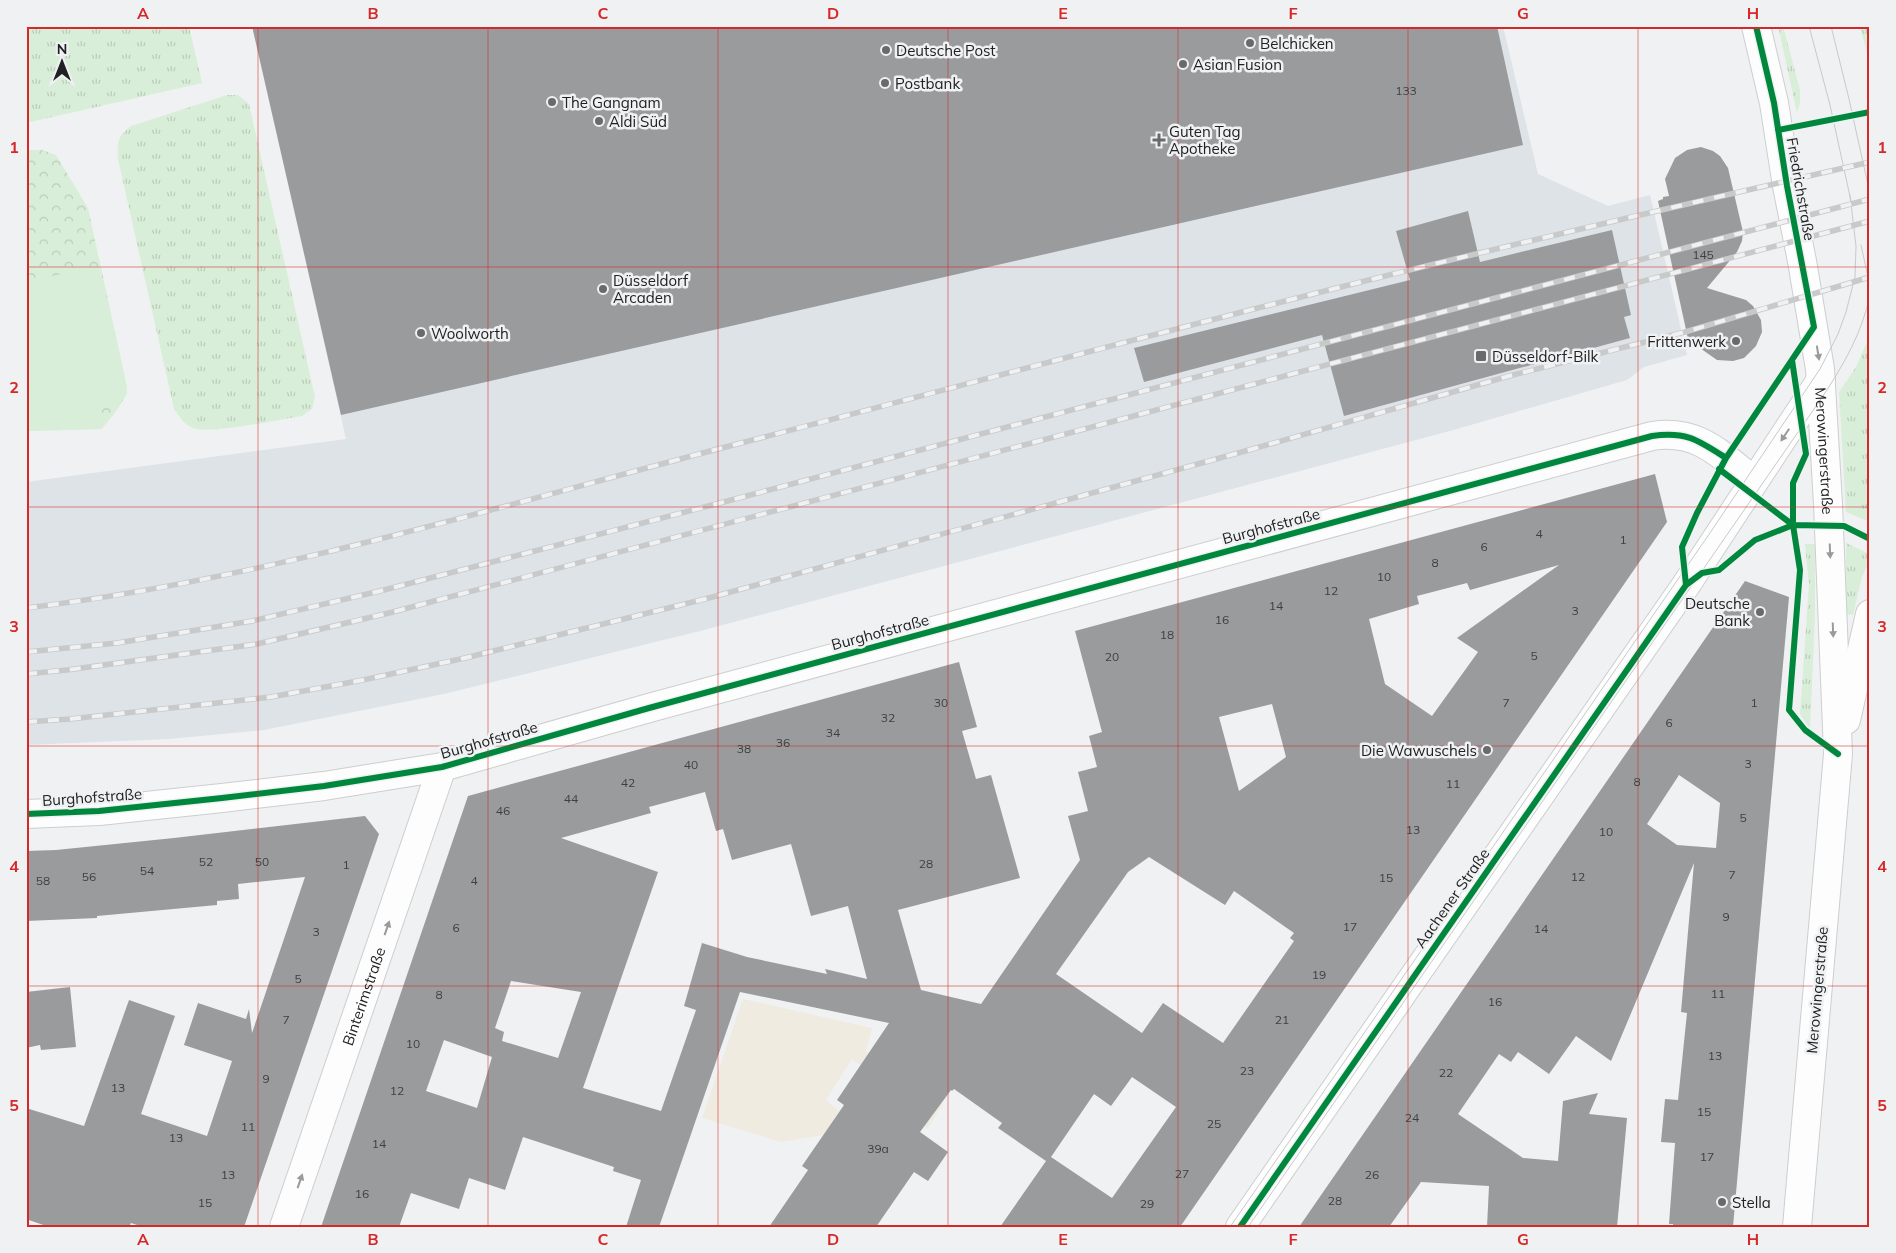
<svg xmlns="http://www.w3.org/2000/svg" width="1896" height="1253" font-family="Mulish,sans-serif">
<defs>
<pattern id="grass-tufts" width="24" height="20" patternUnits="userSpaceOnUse" patternTransform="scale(1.25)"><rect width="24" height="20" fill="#d9eed8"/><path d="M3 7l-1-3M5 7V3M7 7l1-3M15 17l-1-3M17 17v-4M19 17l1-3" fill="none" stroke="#baccb9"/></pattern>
<pattern id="park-crowns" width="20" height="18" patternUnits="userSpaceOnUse" patternTransform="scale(1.25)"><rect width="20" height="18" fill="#d9eed8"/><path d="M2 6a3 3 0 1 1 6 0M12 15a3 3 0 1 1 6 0" fill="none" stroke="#baccb9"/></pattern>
</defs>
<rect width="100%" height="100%" fill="#f0f1f2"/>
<!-- built -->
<path fill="#dee3e8" d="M252 26H1503L1538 174 1608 206 1650 195 1687 355 1644 367 1627 380 1457 429 700 631 444 694 264 730 169 739 26 745V482L346 439Z"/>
<!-- education -->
<path fill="#efebe0" d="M743 999 872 1028 866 1052 943 1104 927 1129 908 1115 915 1104 852 1059 826 1100 839 1111 824 1135 781 1142 702 1118Z"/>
<!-- grass -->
<path fill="url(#grass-tufts)" d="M45 26H189L202 83 26 123V31Z
M1778 26H1783L1800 90V103L1797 113Z
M1860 26H1870V65Z
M227 95H238L249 104 315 397 312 409 302 416C281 419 209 435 193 428 184 425 179 416 174 409L118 159C117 142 117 137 131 126Z
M1870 335V522L1846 512 1839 392 1856 367Z
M1846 543 1870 554V559L1862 577 1853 615 1846 614Z
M1805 544H1815V618L1810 729 1800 714 1809 584Z"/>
<!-- park -->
<path fill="url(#park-crowns)" d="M26 150H42L56 155 88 208 127 387C127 401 110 418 102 429L26 431Z"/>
<!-- pitch -->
<path fill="#d9eed8" d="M81 270 95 273 103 283 125 378 127 394 120 404 100 409 102 429 26 431V282Z"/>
<!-- building -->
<path fill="#9a9b9c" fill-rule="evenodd" d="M252 26H1497L1523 145 341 415Z
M1701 147 1713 151 1720 156 1728 168 1743 232 1742 241 1737 252 1707 288 1746 300 1753 306 1761 320 1762 332 1756 346 1744 358 1733 361 1717 360 1697 346 1690 348 1658 201 1663 199V197L1669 196 1665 179 1675 158 1687 150Z
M1468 211 1480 262 1612 230 1631 315 1624 317 1630 338 1344 416 1322 335 1144 382 1134 348 1410 280 1396 231Z
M1655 474 1667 522 1180 1227H1000L1046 1161 998 1128 1002 1123 954 1089 952 1091 951 1090 920 1132 948 1152 928 1181 914 1172 876 1227H769L808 1170 802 1166 844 1105 837 1100 889 1023 740 992 659 1227H626L641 1180 613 1171 614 1167 523 1137 505 1190 469 1178 459 1209 411 1193 399 1227H321L468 796 959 662 977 727 962 731 976 779 991 775 1020 878 898 910 921 990 981 1004 1080 860 1068 816 1088 811 1078 772 1097 767 1089 736 1102 732 1075 631ZM1559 565 1457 638 1478 652 1432 716 1385 684 1369 619 1419 604 1417 596 1467 583 1470 590ZM1272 704 1286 757 1239 791 1219 717ZM705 792 716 831 723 829 732 860 791 844 811 916 848 906 867 979 825 969 827 974 747 957 702 943 684 1006 696 1010 661 1111 583 1088 658 872 561 838 651 813 649 807ZM1149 857 1225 905 1234 891 1294 933 1290 938 1294 941 1223 1043 1163 1003 1142 1033 1056 974 1128 872ZM511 981 581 992 558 1058 502 1041 504 1032 495 1028ZM444 1040 492 1057 477 1108 426 1091ZM1132 1077 1176 1107 1112 1198 1051 1157 1094 1094 1111 1106Z
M1745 581 1789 597 1733 1227H1673V1224H1669L1675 1143 1661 1142 1665 1099 1678 1100 1687 1013 1681 1012 1694 863 1611 1061 1576 1036 1549 1074 1518 1052 1511 1062 1499 1054 1458 1114 1523 1158 1558 1161 1563 1101 1598 1093 1589 1114 1627 1118 1617 1227H1487L1489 1186 1421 1182 1389 1227H1299ZM1679 775 1720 803 1716 848 1677 845 1647 824Z
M365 816 379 834 244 1227H143L131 1223 129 1227H49L26 1219V1108L84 1126 129 1000 175 1016 141 1114 207 1136 232 1061 184 1045 198 1003 246 1019 249 1009 252 1033 305 877 238 884 239 899 217 901V905L97 916V918L26 921V851L56 850 174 838Z
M70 987 76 1047 41 1050 40 1045 26 1048V992Z"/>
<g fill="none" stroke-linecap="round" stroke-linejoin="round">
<!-- minor casing -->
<g stroke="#cdcecf" stroke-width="30">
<g id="minor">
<path d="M26 814 99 811 222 798 324 786 442 767 649 708 1652 436C1698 429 1720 454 1754 481"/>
<path id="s1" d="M284 1227 442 767"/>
<path d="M1240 1227 1686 585 1821 380"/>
</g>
</g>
<!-- major casing -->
<g stroke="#cdcecf" stroke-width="30">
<g id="major">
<path id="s2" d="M1756 26 1774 103 1787 186 1802 261 1820 369 1828 504 1838 754 1797 1227"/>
<path d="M1846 720 1870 614"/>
</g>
</g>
<!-- minor -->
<use href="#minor" stroke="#fdfdfd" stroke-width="28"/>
<!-- major -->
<use href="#major" stroke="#fdfdfd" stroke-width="28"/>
<!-- tram -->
<path stroke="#c8c9c9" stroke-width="1" d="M1809 26 1830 105 1851 201
M1831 26 1849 99 1870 194
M1861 245 1870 286
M1230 1227 1712 530 1820 369 1838 334 1846 312 1855 277 1856 246 1850 195
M1248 1227 1823 396C1844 364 1862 333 1870 295"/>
<!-- rail casing -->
<g stroke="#c8c9c9" stroke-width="5.5">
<path id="rail" d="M26 608C269 579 505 504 741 443 950 389 1159 332 1369 280 1535 239 1703 200 1870 162
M26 652 117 643 252 621 384 590 716 504 1870 199
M26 674 67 670 257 644 389 613 1870 221
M26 722 70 719 271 697 363 680 465 658 705 599 1249 450 1509 376 1685 332 1870 277"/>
</g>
<!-- rail -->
<use href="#rail" stroke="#eff1f3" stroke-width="4" stroke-dasharray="11" stroke-linecap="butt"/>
<!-- cycleway casing -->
<g stroke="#eff1f3" stroke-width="9">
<path id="cycleway" d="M1778 130 1870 112
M1792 360 1806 454 1793 483V525L1800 570 1789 710 1805 730 1838 754
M1719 469 1793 525
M1686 585 1682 547 1697 513 1726 458 1814 327 1787 186 1774 103 1756 26
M26 814 99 811 222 798 324 786 442 767 649 708 1652 436C1686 431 1698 440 1726 458
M1240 1227 1686 585 1702 573 1719 570 1755 540 1793 525 1844 526 1870 539"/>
</g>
<!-- cycleway -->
<use href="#cycleway" stroke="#00873e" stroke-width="6"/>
</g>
<!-- one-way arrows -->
<defs><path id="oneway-solid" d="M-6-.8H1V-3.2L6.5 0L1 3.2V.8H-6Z" transform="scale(1.25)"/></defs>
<g fill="#9a9a9a">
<use href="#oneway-solid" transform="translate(1818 353) rotate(81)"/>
<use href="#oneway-solid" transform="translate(1785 435) rotate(124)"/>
<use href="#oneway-solid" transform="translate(1830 551) rotate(88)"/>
<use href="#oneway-solid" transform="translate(1833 630) rotate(88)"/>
<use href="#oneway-solid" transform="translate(387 928) rotate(-71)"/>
<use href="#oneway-solid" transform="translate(300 1181) rotate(-71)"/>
</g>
<!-- grid -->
<path fill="none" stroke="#d62828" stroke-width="1" stroke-opacity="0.55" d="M258 26V1227M488 26V1227M718 26V1227M948 26V1227M1178 26V1227M1408 26V1227M1638 26V1227M26 267H1870M26 507H1870M26 746H1870M26 986H1870"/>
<!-- markers -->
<g fill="#696a6b" stroke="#eff1f3" stroke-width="2">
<circle cx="1250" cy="43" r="5"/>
<circle cx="886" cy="50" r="5"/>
<circle cx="1183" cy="64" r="5"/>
<circle cx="885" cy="83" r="5"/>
<circle cx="552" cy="102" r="5"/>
<circle cx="599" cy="121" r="5"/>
<path d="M1156.5 132.5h5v5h5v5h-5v5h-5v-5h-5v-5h5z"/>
<circle cx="603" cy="289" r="5"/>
<circle cx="421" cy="333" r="5"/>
<circle cx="1736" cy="341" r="5"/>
<rect x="1475" y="350" width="12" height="12" rx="2.5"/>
<circle cx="1760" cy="612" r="5"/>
<circle cx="1487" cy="750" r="5"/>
<circle cx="1722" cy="1202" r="5"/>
</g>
<g text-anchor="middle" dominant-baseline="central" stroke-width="5" stroke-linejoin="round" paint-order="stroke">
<!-- number labels -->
<g font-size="12" fill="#3e4040">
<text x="1406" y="90">133</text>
<text x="1703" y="254">145</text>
<text x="1539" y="533">4</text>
<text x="1623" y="539">1</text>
<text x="1484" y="546">6</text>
<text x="1435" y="562">8</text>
<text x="1384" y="576">10</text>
<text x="1331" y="590">12</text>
<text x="1276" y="605">14</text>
<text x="1575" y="610">3</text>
<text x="1222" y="619">16</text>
<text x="1167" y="634">18</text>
<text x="1534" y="655">5</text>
<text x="1112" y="656">20</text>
<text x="941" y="702">30</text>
<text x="1506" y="702">7</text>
<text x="1754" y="702">1</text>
<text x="888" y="717">32</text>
<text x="1669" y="722">6</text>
<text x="833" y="732">34</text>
<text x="783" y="742">36</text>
<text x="744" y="748">38</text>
<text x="1748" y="763">3</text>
<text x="691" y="764">40</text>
<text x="1637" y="781">8</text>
<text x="628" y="782">42</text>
<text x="1453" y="783">11</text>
<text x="571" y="798">44</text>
<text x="503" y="810">46</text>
<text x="1743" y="817">5</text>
<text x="1413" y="829">13</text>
<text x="1606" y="831">10</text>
<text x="206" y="861">52</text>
<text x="262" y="861">50</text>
<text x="926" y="863">28</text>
<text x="346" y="864">1</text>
<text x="147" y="870">54</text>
<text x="1732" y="874">7</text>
<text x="89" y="876">56</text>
<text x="1578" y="876">12</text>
<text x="1386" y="877">15</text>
<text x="43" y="880">58</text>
<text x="474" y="880">4</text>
<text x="1726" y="916">9</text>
<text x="1350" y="926">17</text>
<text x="456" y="927">6</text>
<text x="1541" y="928">14</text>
<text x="316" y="931">3</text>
<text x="1319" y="974">19</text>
<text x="298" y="978">5</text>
<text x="1718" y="993">11</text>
<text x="439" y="994">8</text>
<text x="1495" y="1001">16</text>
<text x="286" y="1019">7</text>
<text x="1282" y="1019">21</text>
<text x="413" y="1043">10</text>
<text x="1715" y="1055">13</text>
<text x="1247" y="1070">23</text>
<text x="1446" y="1072">22</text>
<text x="266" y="1078">9</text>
<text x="118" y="1087">13</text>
<text x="397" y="1090">12</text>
<text x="1704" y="1111">15</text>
<text x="1412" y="1117">24</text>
<text x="1214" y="1123">25</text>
<text x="248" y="1126">11</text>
<text x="176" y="1137">13</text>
<text x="379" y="1143">14</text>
<text x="878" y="1148">39a</text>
<text x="1707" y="1156">17</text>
<text x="1182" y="1173">27</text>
<text x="228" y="1174">13</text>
<text x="1372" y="1174">26</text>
<text x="362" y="1193">16</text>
<text x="1335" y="1200">28</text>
<text x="205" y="1202">15</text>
<text x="1147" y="1203">29</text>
</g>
<!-- poi labels -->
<g font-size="15" fill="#202122" stroke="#eff1f3" text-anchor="start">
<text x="1260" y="43">Belchicken</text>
<text x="896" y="50">Deutsche Post</text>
<text x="1193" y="64">Asian Fusion</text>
<text x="895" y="83">Postbank</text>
<text x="562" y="102">The Gangnam</text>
<text x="609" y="121">Aldi Süd</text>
<text x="1169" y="131">Guten Tag<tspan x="1169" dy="17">Apotheke</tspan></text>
<text x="613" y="280">Düsseldorf<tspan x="613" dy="17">Arcaden</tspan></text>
<text x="431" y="333">Woolworth</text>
<text x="1726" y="341" text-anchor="end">Frittenwerk</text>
<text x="1492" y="356">Düsseldorf-Bilk</text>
<text x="1750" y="603" text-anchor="end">Deutsche<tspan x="1750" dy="17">Bank</tspan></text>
<text x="1477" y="750" text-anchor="end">Die Wawuschels</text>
<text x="1732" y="1202">Stella</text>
</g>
<!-- street labels -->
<g font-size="15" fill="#202122" stroke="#eff1f3">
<text transform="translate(1801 189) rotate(80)">Friedrichstraße</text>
<text stroke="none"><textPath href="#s2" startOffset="431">Merowingerstraße</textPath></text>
<text transform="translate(1271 526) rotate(-15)">Burghofstraße</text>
<text transform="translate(880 632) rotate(-15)">Burghofstraße</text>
<text transform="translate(489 740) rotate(-16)">Burghofstraße</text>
<text transform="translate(92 797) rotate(-4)">Burghofstraße</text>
<text transform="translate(1452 898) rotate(-55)">Aachener Straße</text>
<text transform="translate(1817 990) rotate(-85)">Merowingerstraße</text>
<text stroke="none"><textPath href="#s1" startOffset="244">Binterimstraße</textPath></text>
</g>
</g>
<!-- border -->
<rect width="1896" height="1253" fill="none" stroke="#eff1f3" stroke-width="55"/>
<!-- north arrow -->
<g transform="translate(62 62)" stroke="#eff1f3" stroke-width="4" paint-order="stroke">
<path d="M0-4L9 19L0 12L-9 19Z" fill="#202122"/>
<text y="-8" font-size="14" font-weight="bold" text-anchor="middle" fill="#202122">N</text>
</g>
<rect x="28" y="28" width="1840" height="1198" fill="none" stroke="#d62828" stroke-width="2"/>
<g font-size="16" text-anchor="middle" font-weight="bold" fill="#d62828">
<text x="143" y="19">A</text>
<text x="373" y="19">B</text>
<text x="603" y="19">C</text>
<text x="833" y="19">D</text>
<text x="1063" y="19">E</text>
<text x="1293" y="19">F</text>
<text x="1523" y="19">G</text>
<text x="1753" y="19">H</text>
<text x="14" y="153">1</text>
<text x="1882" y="153">1</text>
<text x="14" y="393">2</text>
<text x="1882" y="393">2</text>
<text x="14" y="632">3</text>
<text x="1882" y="632">3</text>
<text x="14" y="872">4</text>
<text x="1882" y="872">4</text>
<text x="14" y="1111">5</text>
<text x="1882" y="1111">5</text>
<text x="143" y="1245">A</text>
<text x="373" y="1245">B</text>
<text x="603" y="1245">C</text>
<text x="833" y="1245">D</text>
<text x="1063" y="1245">E</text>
<text x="1293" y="1245">F</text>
<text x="1523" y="1245">G</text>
<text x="1753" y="1245">H</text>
</g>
</svg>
